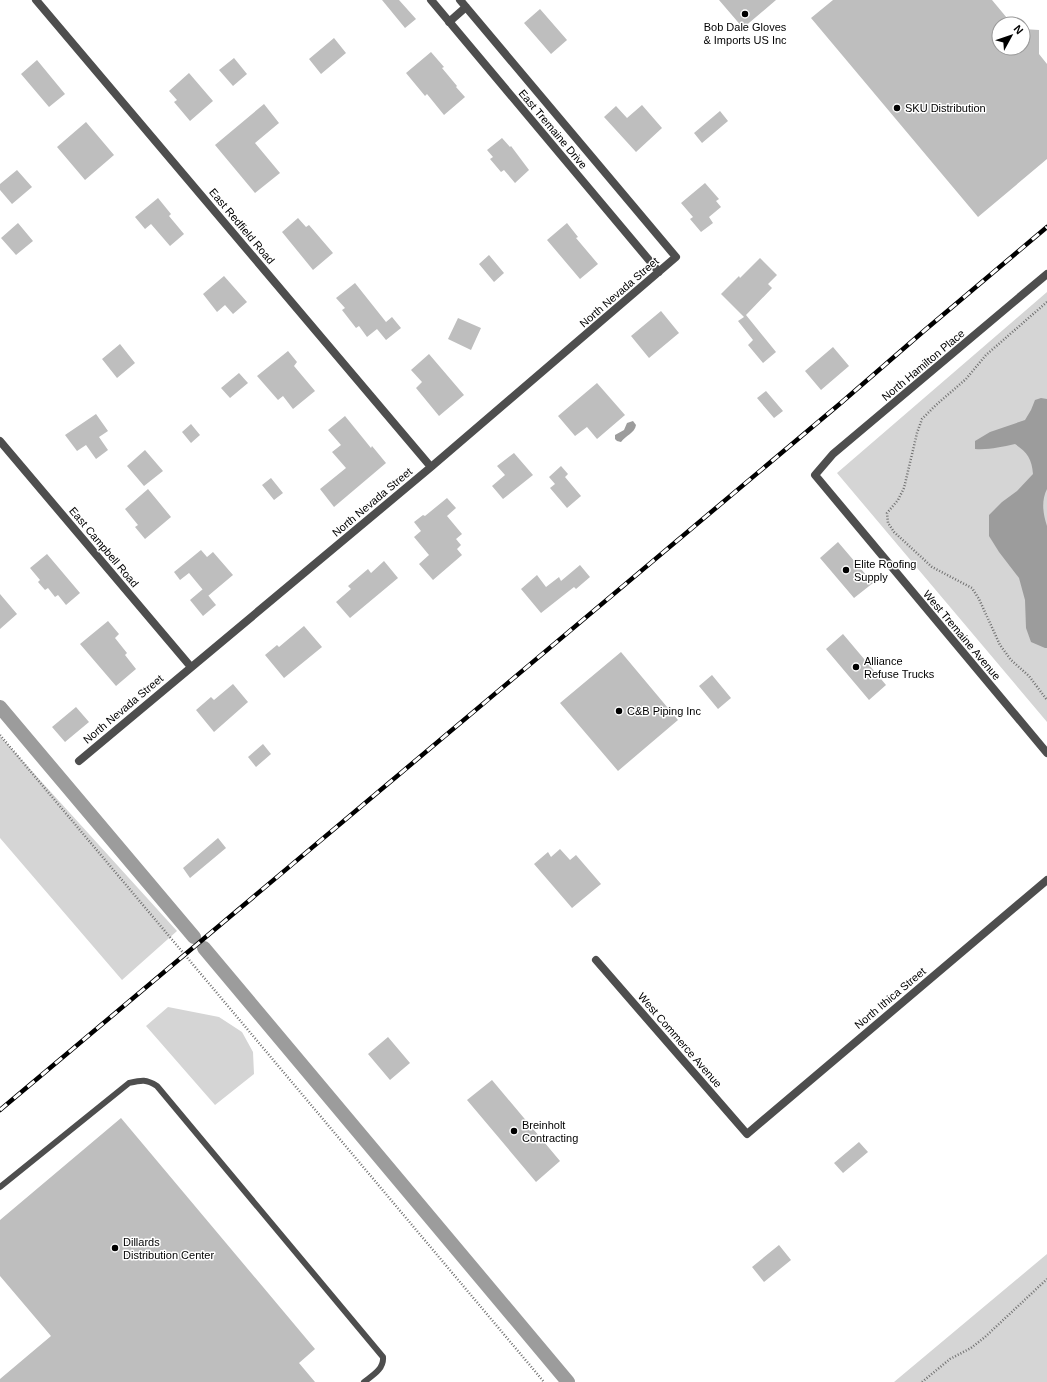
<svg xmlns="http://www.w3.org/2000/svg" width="1047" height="1382" font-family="Arial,sans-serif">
<rect width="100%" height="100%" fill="#fff"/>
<!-- green -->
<path fill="#d5d5d5" d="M1047 292V722L837 473Z
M0 736 177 931 122 980 0 838Z
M168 1007 219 1017 242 1032 253 1052 254 1074 215 1105 146 1026Z
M1047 1254V1382H894Z"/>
<!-- water -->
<path fill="#9c9c9c" d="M1041 398 1047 399V489C1041 501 1043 514 1047 526V648H1045L1031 642 1026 628 1025 600 1019 578 999 552 989 536V515L1002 502 1017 491 1033 474C1032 459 1027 452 1015 444 1001 447 989 450 975 449V441L990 432 1025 420 1031 410 1035 400Z
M633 421 636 425C635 433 625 436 621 442L617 441 615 439V435L624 430 627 423Z"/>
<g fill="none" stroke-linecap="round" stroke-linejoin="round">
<!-- canal -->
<path stroke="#9c9c9c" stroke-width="14" d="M0 707 194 937
M204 948 568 1382"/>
</g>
<!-- building -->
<path fill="#bebebe" d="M382 0H399L416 19 405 28Z
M719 0H776L743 28Z
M833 0H992L1012 24H999V48H1023V29L1039 30V54L1047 64V159L978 217 811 18Z
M540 9 567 40 551 54 524 23Z
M334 38 346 53 321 74 309 59Z
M431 52 444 67 442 68 457 86 456 87 465 97 444 115 427 94 425 96 406 73Z
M234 58 247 74 233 86 219 70Z
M37 60 65 94 49 107 21 74Z
M189 73 213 101 190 121 174 102 177 100 169 91Z
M264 104 279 123 255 143 280 173 255 193 215 145Z
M642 105 662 128 636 152 604 117 616 106 627 118Z
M720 111 728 121 702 143 694 133Z
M86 122 114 155 85 180 57 147Z
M502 138 510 147 511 146 529 170 515 183 504 170 501 172 490 159 493 157 487 150Z
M17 170 32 187 12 204 0 190V184Z
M705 183 719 199 716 201 721 207 709 217 713 223 701 232 690 219 693 217 681 203Z
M158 198 171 214 169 216 184 234 170 246 151 224 145 229 135 217Z
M298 218 306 227 309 225 333 253 313 270 282 232Z
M18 223 33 241 16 255 1 238Z
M567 223 578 237 576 238 598 264 580 279 547 240Z
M489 255 504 273 494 282 479 264Z
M760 258 777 275 768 284 772 288 746 315 776 352 763 363 748 345 753 340 738 321 744 317 721 294 739 276 740 278Z
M224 276 247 302 233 314 225 305 217 312 203 294Z
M355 283 386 322 392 317 401 328 386 340 377 329 367 337 359 326 356 328 342 310 345 308 336 298Z
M661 311 679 333 649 358 631 336Z
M458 318 481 328 471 350 448 339Z
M120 344 135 363 117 378 102 359Z
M833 347 849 366 821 390 805 371Z
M288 351 297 362 294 366 315 391 293 409 283 396 278 400 257 376Z
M429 354 464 395 439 416 416 388 422 382 411 370Z
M239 373 248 383 230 398 221 388Z
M597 383 625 415 597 439 587 427 575 436 558 416Z
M766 391 783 411 774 418 757 398Z
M96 414 108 431 99 437 108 450 96 459 86 445 77 451 65 435Z
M345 416 371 448 372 446 386 463 334 507 320 489 346 468 332 452 341 445 328 430Z
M191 424 200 435 191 443 182 432Z
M145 450 163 471 144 486 127 466Z
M514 453 533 475 503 499 492 486 505 475 497 466Z
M561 466 568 474 565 477 581 496 567 508 550 488 555 484 549 477Z
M271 478 283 493 274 500 262 485Z
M148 489 171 517 145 539 135 527 138 525 125 509Z
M447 498 456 508 447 516 462 534 456 539 461 545 457 549 462 555 433 580 419 564 429 555 414 537 421 531 414 522 423 515 425 516Z
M838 542 873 583 854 598 820 558Z
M201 550 207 557 213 552 233 575 208 596 189 573 180 580 174 572Z
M47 554 80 593 66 605 58 595 55 597 48 588 45 590 38 582 40 580 30 568Z
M384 561 398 578 350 618 336 602 351 589 348 586 368 569 371 573Z
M580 565 590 577 576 589 574 587 541 613 521 589 537 575 546 587 559 577 561 581Z
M203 589 216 605 203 616 190 600Z
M0 594 17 614 0 629Z
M108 621 119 634 115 638 127 653 125 655 136 669 116 686 80 644Z
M304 626 322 647 284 678 265 655 277 645 279 647Z
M843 634 886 685 869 700 826 649Z
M621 652 678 720 618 771 560 703Z
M712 675 731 698 718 709 699 686Z
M233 684 248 702 214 732 196 710 211 697 214 700Z
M76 707 89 722 65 742 52 727Z
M263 744 271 754 256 767 248 757Z
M218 838 226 848 190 878 183 868Z
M560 849 570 860 576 855 601 884 572 908 534 864 548 852 551 857Z
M388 1037 410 1063 390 1080 368 1054Z
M492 1080 560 1161 536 1182 467 1100Z
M121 1118 315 1349 299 1363 315 1382H0V1379L51 1336 0 1276V1220Z
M859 1142 868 1152 843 1173 834 1163Z
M779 1245 791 1260 764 1282 752 1267Z"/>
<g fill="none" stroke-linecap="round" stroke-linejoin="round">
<!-- path -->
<path stroke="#707070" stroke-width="2.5" stroke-dasharray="1 2" stroke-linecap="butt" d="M1047 302 986 355 966 379 936 405 922 419 917 433 904 488 898 500 887 513 888 523 894 532 932 567 972 588 979 599 1000 645 1011 660 1029 676 1047 700
M0 735 544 1382
M922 1382 950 1359 971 1348 985 1337 1047 1279"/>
<!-- lane -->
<path stroke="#4e4e4e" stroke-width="6" d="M0 1187 129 1083C142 1080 146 1079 157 1086L383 1357C384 1369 373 1375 364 1382"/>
<!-- street -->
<path stroke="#4e4e4e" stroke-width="8" d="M36 0 431 467
M431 0 659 272
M449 22 466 7
M1047 274 833 454 815 475 1047 753
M0 441 191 667
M79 761 431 467 676 257 460 0
M596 960 747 1134 1047 880"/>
<!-- rail casing -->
<g stroke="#000" stroke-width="4.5">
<path id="rail" d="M0 1110 842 402 925 330 1047 227"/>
</g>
<!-- rail -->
<use href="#rail" stroke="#fff" stroke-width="3" stroke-dasharray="9" stroke-linecap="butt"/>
</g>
<!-- markers -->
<g fill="#000" stroke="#fff" stroke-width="1.5">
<circle cx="745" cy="14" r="4"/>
<circle cx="897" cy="108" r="4"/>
<circle cx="846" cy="570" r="4"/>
<circle cx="856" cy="667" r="4"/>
<circle cx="619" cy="711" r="4"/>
<circle cx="514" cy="1131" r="4"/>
<circle cx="115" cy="1248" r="4"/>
</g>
<g text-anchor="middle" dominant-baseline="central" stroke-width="3" stroke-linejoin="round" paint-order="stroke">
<!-- poi labels -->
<g font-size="11" fill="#000" stroke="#fff" text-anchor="start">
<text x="745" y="27" text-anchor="middle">Bob Dale Gloves<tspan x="745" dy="13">&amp; Imports US Inc</tspan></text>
<text x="905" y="108">SKU Distribution</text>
<text x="854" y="564">Elite Roofing<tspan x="854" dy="13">Supply</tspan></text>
<text x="864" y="661">Alliance<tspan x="864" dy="13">Refuse Trucks</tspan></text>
<text x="627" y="711">C&amp;B Piping Inc</text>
<text x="522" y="1125">Breinholt<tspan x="522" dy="13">Contracting</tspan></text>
<text x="123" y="1242">Dillards<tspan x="123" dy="13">Distribution Center</tspan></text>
</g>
<!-- street labels -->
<g font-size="11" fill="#000" stroke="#fff">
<text transform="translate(553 129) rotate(50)">East Tremaine Drive</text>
<text transform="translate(242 226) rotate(50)">East Redfield Road</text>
<text transform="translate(619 292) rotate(-41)">North Nevada Street</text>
<text transform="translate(923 365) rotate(-40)">North Hamilton Place</text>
<text transform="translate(372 502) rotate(-40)">North Nevada Street</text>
<text transform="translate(104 547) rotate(50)">East Campbell Road</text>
<text transform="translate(962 635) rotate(50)">West Tremaine Avenue</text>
<text transform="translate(123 709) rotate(-40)">North Nevada Street</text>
<text transform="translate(890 998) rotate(-40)">North Ithica Street</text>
<text transform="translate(680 1040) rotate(49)">West Commerce Avenue</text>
</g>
</g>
<!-- north arrow -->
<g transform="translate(1011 36) rotate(50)"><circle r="19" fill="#ffffff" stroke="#999999"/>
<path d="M0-3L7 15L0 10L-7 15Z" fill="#000000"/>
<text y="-6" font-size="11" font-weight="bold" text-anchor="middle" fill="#000000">N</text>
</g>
</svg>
